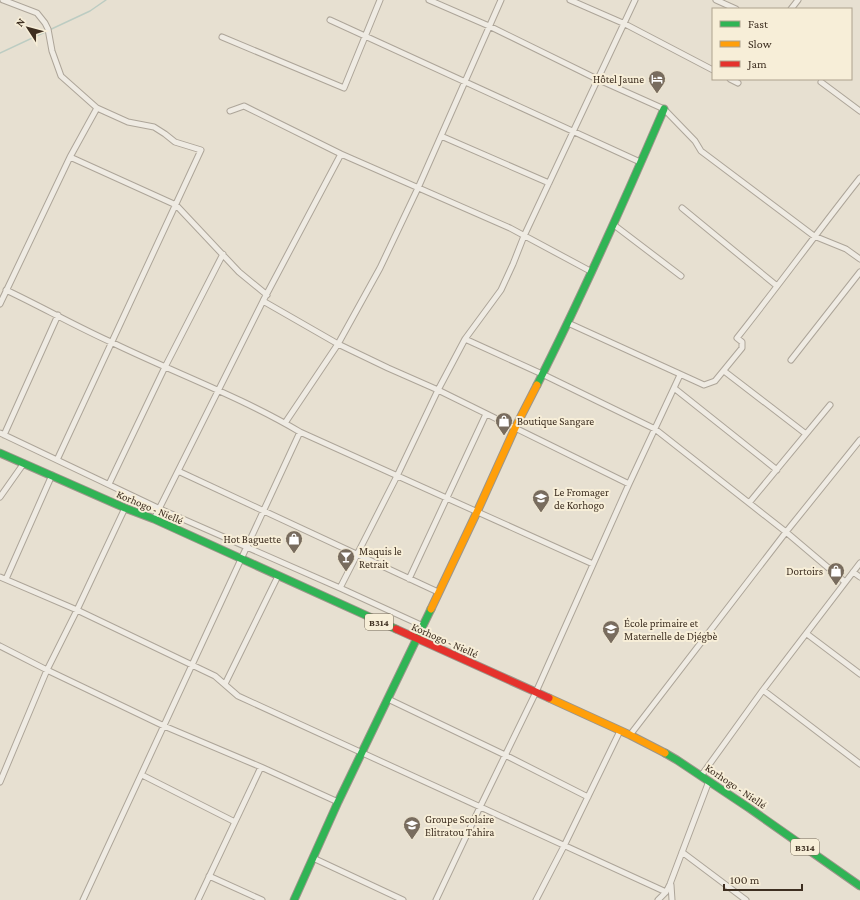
<svg xmlns="http://www.w3.org/2000/svg" width="860" height="900" font-family="'Crimson Pro',serif">
<rect width="100%" height="100%" fill="#e7e0d1"/>
<g fill="none" stroke-linecap="round" stroke-linejoin="round">
<!-- stream -->
<path stroke="#bcccc2" stroke-width="1.5" d="M0 53 90 11 106 0"/>
<!-- street casing -->
<g stroke="#ada599" stroke-width="7">
<path id="street" d="M3 0 37 13 45 23 48 29 52 51 61 76 97 108 128 122 154 127 165 134 175 142 201 150 57 460
M429 0 489 26 597 79 664 109 695 141 701 151 814 236 846 249 860 259
M570 0 625 24 713 70
M716 0 736 9
M791 9 798 0
M330 20 640 162
M222 37 344 88 380 0
M730 79 738 83
M821 82 860 111
M230 111 244 106 341 154 510 228 592 272
M441 136 549 183
M70 157 176 205 239 272 267 295
M682 208 777 286
M614 225 681 276
M6 290C42 307 77 327 113 343 175 373 241 397 300 432L593 564
M263 301 338 344 388 368 438 390 629 484
M0 304 70 157 97 108
M568 323 704 385 715 381 742 348V342L737 338C779 285 818 231 860 178
M465 339 542 374 655 429 786 532 845 582
M791 360 860 272
M724 371 806 434
M674 388 777 470
M285 423 338 344 380 268 418 188 501 0
M0 433 160 509 340 588 423 626
M4 435 58 315
M178 471 438 592
M109 484 165 367 223 254
M0 497 24 463
M749 503 830 405
M154 519 263 301 341 154
M853 572 860 577
M0 577 77 610 215 676 238 696 666 892
M6 579 52 475
M409 579 486 414
M340 588 397 476 438 390 465 339 501 290 513 264 524 236 635 0
M807 634 860 674
M0 646 47 670 164 726 261 767 338 802
M225 684 278 576
M763 690 860 764
M388 699 505 755 588 797
M630 735 786 532 860 440
M142 775 235 822
M701 776 763 690 860 563
M0 782 47 670 77 610 125 508
M682 852 746 900
M313 858 403 900
M209 876 262 900
M671 885 672 900
M83 900 300 432
M198 900 261 767
M436 900 480 807 536 692 629 484 680 375
M536 900 564 846 620 731
M658 900 666 892 670 884 709 781"/>
</g>
<!-- fast casing -->
<g stroke="#9c958a" stroke-width="9">
<path id="fast" d="M537 385C583 294 624 202 664 109
M0 453 125 508 154 519 396 629
M665 753 677 760 749 808 860 886
M294 900 338 802 431 609"/>
</g>
<!-- slow casing -->
<g stroke="#9c958a" stroke-width="9">
<path id="slow" d="M431 609 477 512 515 428 537 385
M549 698 630 735 665 753"/>
</g>
<!-- jam casing -->
<g stroke="#9c958a" stroke-width="9">
<path id="jam" d="M396 629 549 698"/>
</g>
<!-- street -->
<use href="#street" stroke="#efebe3" stroke-width="5"/>
<!-- fast -->
<use href="#fast" stroke="#30b455" stroke-width="7"/>
<!-- slow -->
<use href="#slow" stroke="#ff9f0a" stroke-width="7"/>
<!-- jam -->
<use href="#jam" stroke="#e5322d" stroke-width="7"/>
</g>
<!-- icons -->
<defs>
<g id="hotel-pin" transform="scale(0.9)"><path d="M0 17L-7.5 6A9.5 9.5 0 1 1 7.5 6Z" fill="#786c5e" stroke="#f7eed8"/><path d="M-6-4.5h1.5V1H6V5H4.5V3h-9V5H-6ZM-4 0a1.8 1.8 0 1 1 3.6 0ZM.5 0V-2.5h3Q6-2.5 6 0Z" fill="#fff"/></g>
<g id="shop-pin" transform="scale(0.9)"><path d="M0 17L-7.5 6A9.5 9.5 0 1 1 7.5 6Z" fill="#786c5e" stroke="#f7eed8"/><path d="M-5-2.5h2.3a2.7 3.5 0 0 1 5.4 0H5L5.5 6h-11ZM-1.5-2.5h3a1.5 2.3 0 0 0-3 0Z" fill="#fff"/></g>
<g id="school-pin" transform="scale(0.9)"><path d="M0 17L-7.5 6A9.5 9.5 0 1 1 7.5 6Z" fill="#786c5e" stroke="#f7eed8"/><path d="M0-5L7-2L0 1L-7-2ZM-4 1L0 2.5L4 1V4Q0 6-4 4Z" fill="#fff"/></g>
<g id="bar-pin" transform="scale(0.9)"><path d="M0 17L-7.5 6A9.5 9.5 0 1 1 7.5 6Z" fill="#786c5e" stroke="#f7eed8"/><path d="M-6-5H6L.8 .8V4.5H3.5V6h-7V4.5H-.8V.8Z" fill="#fff"/></g>
</defs>
<g fill-rule="evenodd">
<use href="#hotel-pin" x="657" y="79"/>
<use href="#shop-pin" x="504" y="421"/>
<use href="#school-pin" x="541" y="498"/>
<use href="#shop-pin" x="294" y="539"/>
<use href="#bar-pin" x="346" y="557"/>
<use href="#shop-pin" x="836" y="571"/>
<use href="#school-pin" x="611" y="629"/>
<use href="#school-pin" x="412" y="825"/>
</g>
<g text-anchor="middle" dominant-baseline="central" stroke-width="4" stroke-linejoin="round" paint-order="stroke">
<!-- shield labels -->
<g fill="#f7eed8" stroke="#756857" stroke-width="1">
<rect x="365" y="614" width="28" height="16" rx="3"/>
<rect x="791" y="839" width="28" height="16" rx="3"/>
</g>
<g font-size="10" font-weight="bold" fill="#3d2e20">
<text x="379" y="622">B314</text>
<text x="805" y="847">B314</text>
</g>
<!-- poi labels -->
<g font-size="11" fill="#3d2e20" stroke="#f7eed8" text-anchor="start">
<text x="644" y="79" text-anchor="end">Hôtel Jaune</text>
<text x="517" y="421">Boutique Sangare</text>
<text x="554" y="492">Le Fromager<tspan x="554" dy="13">de Korhogo</tspan></text>
<text x="281" y="539" text-anchor="end">Hot Baguette</text>
<text x="359" y="551">Maquis le<tspan x="359" dy="13">Retrait</tspan></text>
<text x="823" y="571" text-anchor="end">Dortoirs</text>
<text x="624" y="623">École primaire et<tspan x="624" dy="13">Maternelle de Djégbè</tspan></text>
<text x="425" y="819">Groupe Scolaire<tspan x="425" dy="13">Elitratou Tahira</tspan></text>
</g>
<!-- street labels -->
<g font-size="11" fill="#3d2e20" stroke="#f7eed8">
<text transform="translate(150 507) rotate(23)">Korhogo - Niellé</text>
<text transform="translate(445 640) rotate(24)">Korhogo - Niellé</text>
<text transform="translate(736 786) rotate(34)">Korhogo - Niellé</text>
</g>
</g>
<!-- legend -->
<rect x="712" y="8" width="140" height="72" fill="#f7eed8" stroke="#ada18e"/>
<rect x="720" y="21" width="20" height="6" fill="#30b455" stroke="#ada18e"/>
<text x="748" y="28" font-size="12" fill="#3d2e20">Fast</text>
<rect x="720" y="41" width="20" height="6" fill="#ff9f0a" stroke="#ada18e"/>
<text x="748" y="48" font-size="12" fill="#3d2e20">Slow</text>
<rect x="720" y="61" width="20" height="6" fill="#e5322d" stroke="#ada18e"/>
<text x="748" y="68" font-size="12" fill="#3d2e20">Jam</text>
<!-- north arrow -->
<g transform="translate(28 28) rotate(306)" stroke="#f7eed8" stroke-width="3" paint-order="stroke">
<path d="M0-3L7 15L0 10L-7 15Z" fill="#3d2e20"/>
<text y="-6" font-size="11" font-weight="bold" text-anchor="middle" fill="#3d2e20">N</text>
</g>
<!-- scale -->
<path d="M724 884v6h78v-6" fill="none" stroke="#3d2e20" stroke-width="2"/>
<text x="730" y="884" font-size="12" fill="#3d2e20" stroke="#f7eed8" stroke-width="3" paint-order="stroke">100 m</text>
</svg>
